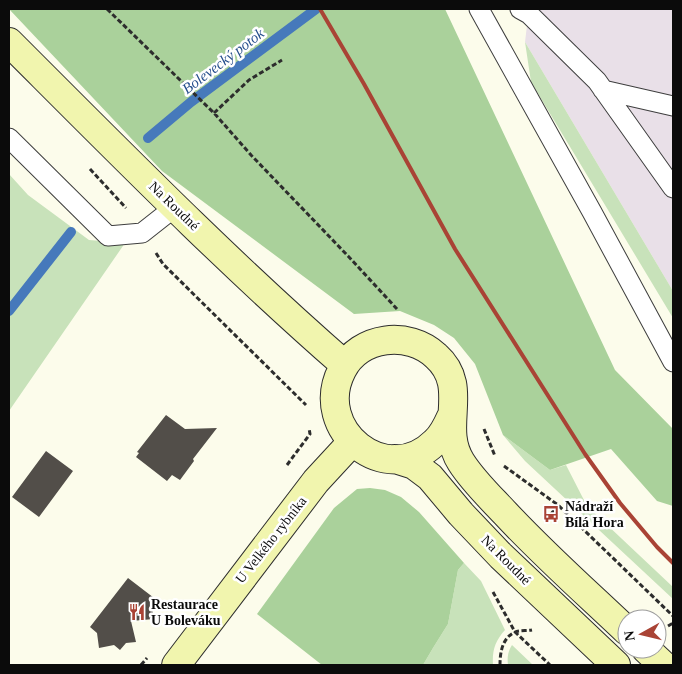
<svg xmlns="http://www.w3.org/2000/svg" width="682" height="674" font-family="'Times New Roman',serif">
<rect width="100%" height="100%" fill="#fcfceb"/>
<!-- industrial -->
<path fill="#e9e0e8" d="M529 9H673V291L525 42Z"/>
<!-- green -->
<path fill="#c8e2ba" d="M525 42 673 291V318L531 82Z
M9 174 28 195 89 240 125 243 9 411Z
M503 435 550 470 566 465 587 506 673 587V599L525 461Z
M464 563 481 581 505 630C495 641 492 651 493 665H423L433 648 448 624 458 570Z
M512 645 533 665H508C507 658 508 651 512 645Z"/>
<!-- forest -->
<path fill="#aad19b" d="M9 9H445L615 370 673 429V506L657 501 611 449 550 470 503 435 475 364 454 338 434 325 400 311 354 314 162 171Z
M370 488 385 490 401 497 419 512 464 563 458 570 448 624 433 648 423 665H322L257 614 334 508 357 489Z"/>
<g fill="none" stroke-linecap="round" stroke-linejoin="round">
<!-- stream -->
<path stroke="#4679bb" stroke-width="10" d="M148 138 191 102 316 9
M9 311 71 232"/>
</g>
<!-- building -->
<path fill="#524e49" d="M166 415 185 429 217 428 193 459 194 461 180 480 172 475 167 481 136 457 139 453 137 452Z
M46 451 73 471 39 517 12 497Z
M128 578 158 601 152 608 154 619 131 621 136 642 126 643 120 650 114 645 99 648 97 633 90 627Z"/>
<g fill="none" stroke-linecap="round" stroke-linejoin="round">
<!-- lane casing -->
<g stroke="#3e3e3e" stroke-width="21">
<path id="lane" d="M479 9 592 212 673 362
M520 9 529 14 597 81 673 188
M603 90 673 106
M9 138 108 236 142 233 175 207"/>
</g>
<!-- secondary casing -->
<g stroke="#2d2d2d" stroke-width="30">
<path id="secondary" d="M9 42C119 152 228 263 345 365
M451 417C447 426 443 435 435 442 387 490 311 430 342 370 360 336 408 330 436 356 471 387 438 426 461 462 473 481 490 497 505 513 544 555 586 592 627 631
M395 459 414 465 430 477 461 514 501 556 616 665
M646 649 663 665
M176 665 316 481 352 442"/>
</g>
<!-- path -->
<path stroke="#2d2d2d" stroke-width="3" stroke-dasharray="5 2.5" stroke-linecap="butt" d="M107 9 214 113 251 155 348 256 397 309
M214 113 249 80 282 60
M90 169 126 208
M156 253 163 264 306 405
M484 429 495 456
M287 465 310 434 309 428
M504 466 558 505 673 616
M551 514 558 505
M493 592 515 632 550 665
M668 626 673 623
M141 665 147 658
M500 665C500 653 502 638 515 632 519 630 527 631 532 630"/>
<!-- lane -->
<use href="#lane" stroke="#fff" stroke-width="19"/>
<!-- secondary -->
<use href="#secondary" stroke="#f1f5ae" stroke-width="28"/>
<!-- rail -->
<path stroke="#a94335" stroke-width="4" d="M320 9 364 84 455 249 585 454 620 503 657 547 673 563"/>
</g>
<!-- icons -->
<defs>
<g id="bus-bare" transform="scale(1.35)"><path d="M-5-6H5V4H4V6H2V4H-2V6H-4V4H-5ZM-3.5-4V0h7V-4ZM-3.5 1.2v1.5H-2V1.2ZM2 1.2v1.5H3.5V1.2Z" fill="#a94335" stroke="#fff" stroke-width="2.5" paint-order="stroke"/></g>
<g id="restaurant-bare" transform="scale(1.35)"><path d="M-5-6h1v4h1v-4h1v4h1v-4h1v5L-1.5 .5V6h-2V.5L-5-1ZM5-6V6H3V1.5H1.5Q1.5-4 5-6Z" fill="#a94335" stroke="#fff" stroke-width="2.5" paint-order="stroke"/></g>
</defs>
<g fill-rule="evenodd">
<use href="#bus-bare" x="551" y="514"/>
<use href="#restaurant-bare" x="137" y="612"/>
</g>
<g text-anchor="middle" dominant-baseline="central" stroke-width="5" stroke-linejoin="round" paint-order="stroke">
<!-- street labels -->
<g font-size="14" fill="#0b0b0b" stroke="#fff">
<text transform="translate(174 206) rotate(44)">Na Roudné</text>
<text transform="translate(271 540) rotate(-52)">U Velkého rybníka</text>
<text transform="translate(506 560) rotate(45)">Na Roudné</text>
</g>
<!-- poi labels -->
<g font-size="14" font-weight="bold" fill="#0b0b0b" stroke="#fff" text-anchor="start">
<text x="565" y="506">Nádraží<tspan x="565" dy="16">Bílá Hora</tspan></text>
<text x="151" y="604">Restaurace<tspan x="151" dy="16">U Boleváku</tspan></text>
</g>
<!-- water labels -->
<g font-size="15" font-style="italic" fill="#254e8c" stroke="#fff">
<text transform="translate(223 61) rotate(-37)">Bolevecký potok</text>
</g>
</g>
<!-- border -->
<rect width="682" height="674" fill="none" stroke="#0b0b0b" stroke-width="20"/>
<!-- north arrow -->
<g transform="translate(642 634) rotate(262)"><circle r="24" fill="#ffffff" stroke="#9d9d9d"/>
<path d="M0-4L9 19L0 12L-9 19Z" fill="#a94335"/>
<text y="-8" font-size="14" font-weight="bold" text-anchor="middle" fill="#0b0b0b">N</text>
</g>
</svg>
